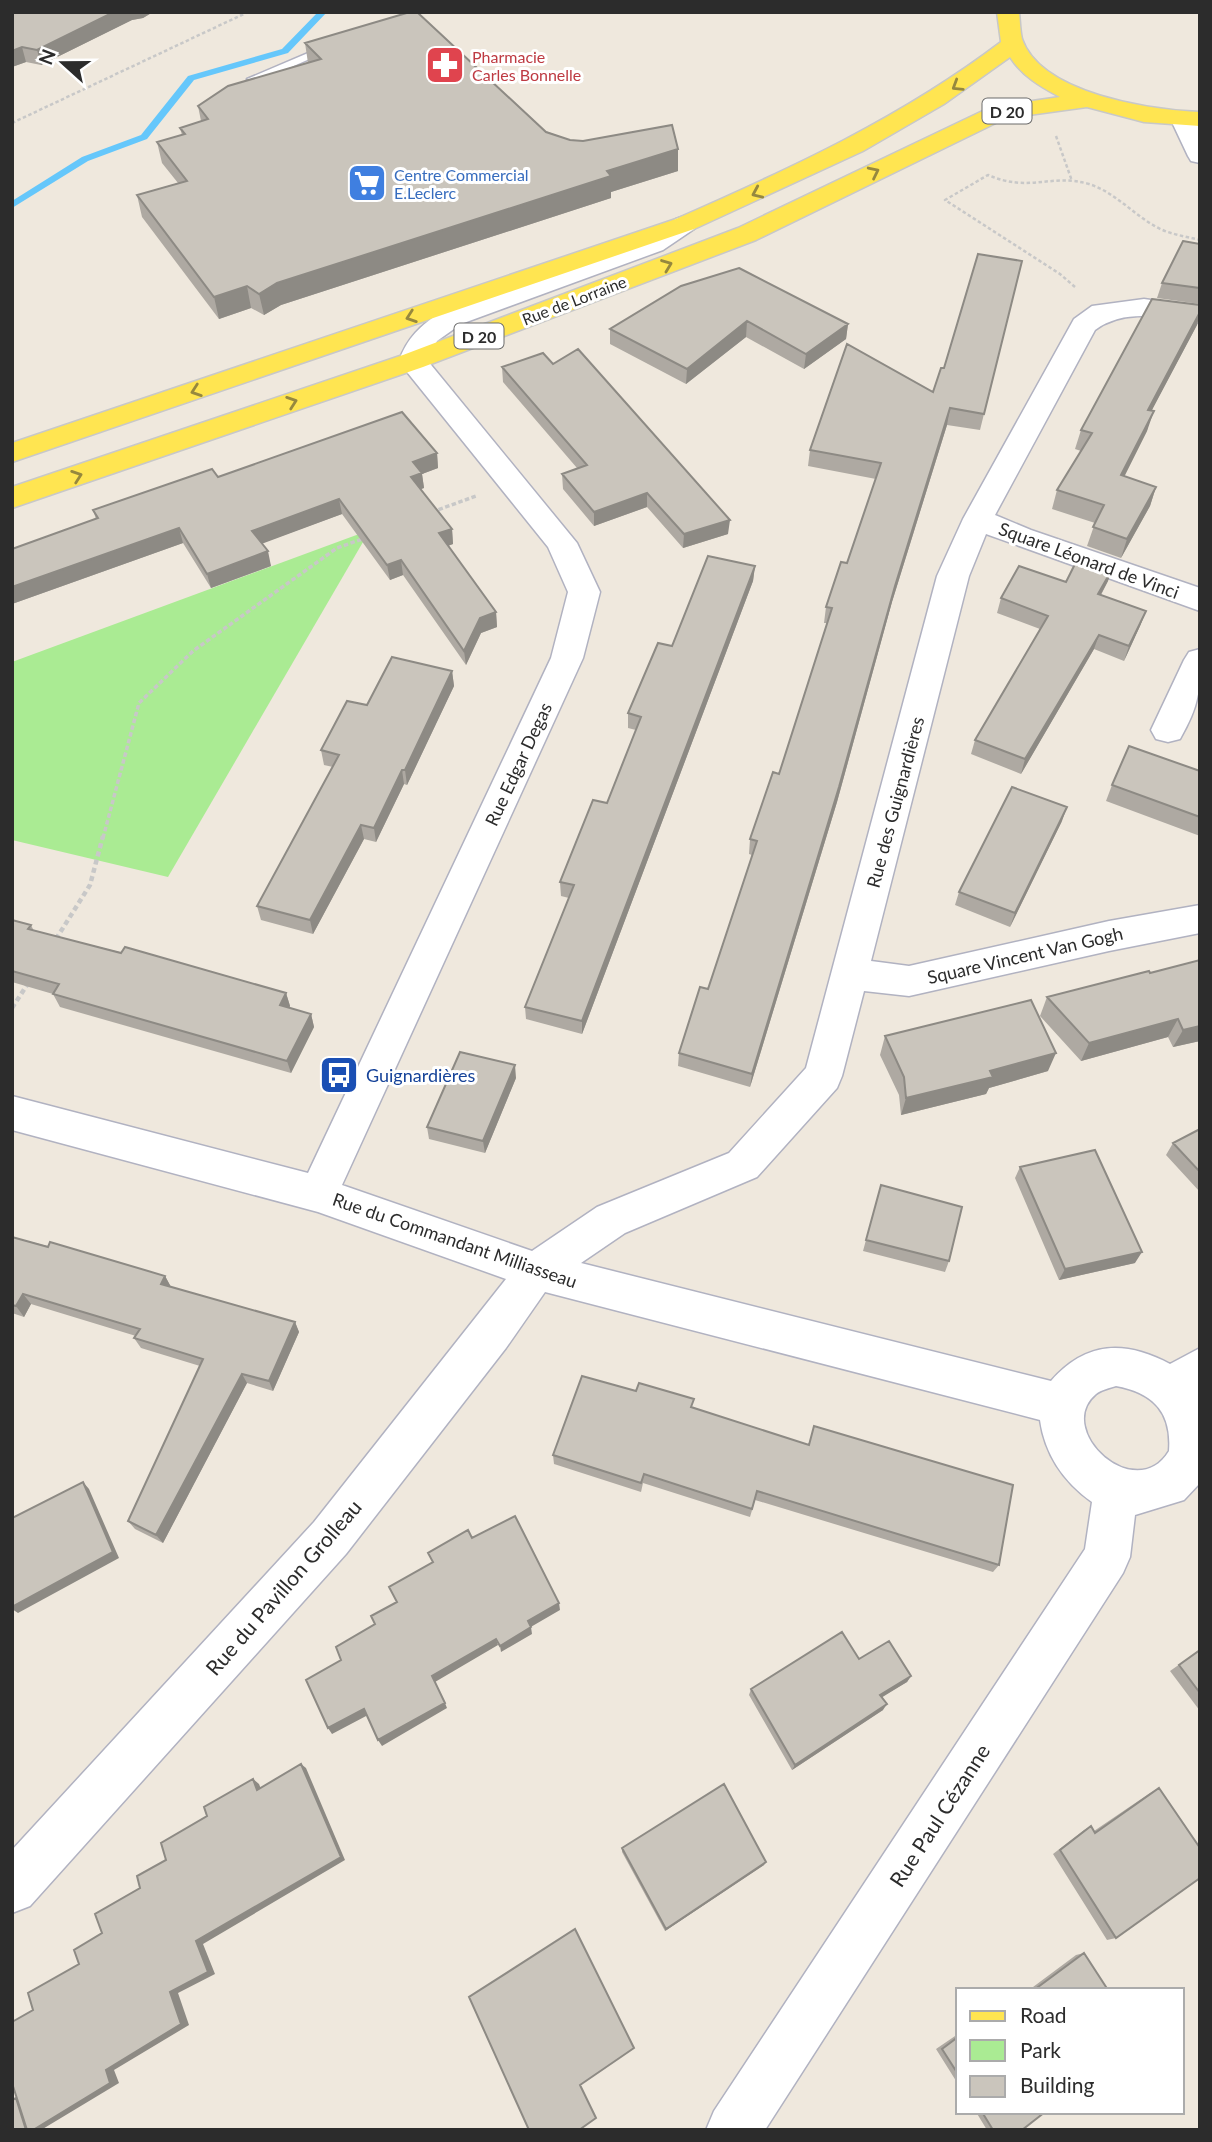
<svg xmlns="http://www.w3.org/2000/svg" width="1212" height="2142" font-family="Lato,sans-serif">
<rect width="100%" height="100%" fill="#efe8dd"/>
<!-- green -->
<path fill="#aaeb93" d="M370 530 168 877 12 840V662Z"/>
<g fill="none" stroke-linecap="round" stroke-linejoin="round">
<!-- stream -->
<path fill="#65c7fb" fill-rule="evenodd" d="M318 12H327L288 53 194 80 147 139 88 161 12 208V201L82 157 141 135 188 76 282 49Z"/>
<!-- lane casing -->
<g stroke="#b1b2c1" stroke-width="3">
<path id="lane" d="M327 45 337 47 257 82 247 79Z"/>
</g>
<!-- street casing -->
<g stroke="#b1b2c1" stroke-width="3">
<path id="street" d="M1183 113 1192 115 1200 130V163L1191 161 1188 156 1171 120 1174 115Z
M685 216 694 219 698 224 694 229 663 250 461 324 437 341 427 360 577 543 600 592 583 658 342 1185 532 1251 597 1207 729 1153 806 1068 937 576 963 519 1074 319 1092 306 1144 299 1200 307V323C1164 318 1126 307 1095 330L995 515 1031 530 1200 588V611L986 534 969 576 871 961 909 966 1109 921 1200 905V933L1109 951 909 996 864 991 842 1076 837 1088 757 1177 625 1233 581 1263 1051 1381C1086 1341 1125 1340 1170 1364L1200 1348V1483L1184 1500 1135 1515 1130 1557 1123 1573 765 2130H706L714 2111 1085 1549 1092 1502C1064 1482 1045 1455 1040 1420L545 1292 506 1348 346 1554 30 1906 12 1913V1850L314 1522 506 1279 318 1212 12 1130V1096L308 1173 551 658 568 592 548 547 403 367 399 361C407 338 421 325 441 312L645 238 676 219ZM1116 1386C1154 1393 1172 1413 1169 1451 1136 1506 1053 1430 1096 1394 1101 1390 1110 1388 1116 1386Z
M1200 649C1200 689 1201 702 1180 739L1168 742 1156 739 1151 730 1184 660 1189 652Z"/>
</g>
<!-- primary casing -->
<g stroke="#c8c8c8" stroke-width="3">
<path id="primary" d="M997 12H1019C1020 21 1020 31 1022 39 1041 94 1151 110 1200 112V126L1144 122 1087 107 1006 118 756 240 423 367 12 508V487L403 355 738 228 991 107 1060 97C1041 87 1022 76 1010 57L944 104 863 151 694 229 12 462V443L676 219C790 169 901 118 1001 42Z"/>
</g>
<!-- path-far2 -->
<path stroke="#c8c8c8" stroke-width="2.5" stroke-dasharray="3.5 2.5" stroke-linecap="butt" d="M12 123 248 12
M1056 136 1072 181
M1075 287 1060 274 945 200 988 175C1029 193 1051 173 1089 184 1114 192 1131 212 1153 225 1167 234 1184 236 1200 240"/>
<!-- path-far1 -->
<path stroke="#c8c8c8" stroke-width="3.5" stroke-dasharray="4.5 2.5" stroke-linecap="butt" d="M432 512 476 496
M103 838 139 703 193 651 337 548 365 538"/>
<!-- path -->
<path stroke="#c8c8c8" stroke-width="4.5" stroke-dasharray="5 3.5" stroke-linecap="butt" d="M56 939 90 885 103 836
M12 1008 29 982"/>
<!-- lane -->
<use href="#lane" fill="#fff" fill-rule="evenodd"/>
<!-- street -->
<use href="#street" fill="#fff" fill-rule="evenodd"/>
<!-- primary -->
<use href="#primary" fill="#ffe551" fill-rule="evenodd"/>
</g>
<!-- wall -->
<path fill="#aea9a2" d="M12 12H153L143 18 132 20 41 65 26 62 12 67Z
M305 43 570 140 678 171 611 192V198L281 305 264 315 251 308 219 319 142 217 137 195 178 183 162 163 157 142 182 135 180 128 201 121 198 106 308 63Z
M1200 244V304L1157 298 1162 283Z
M1022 261 980 430 947 425 892 602 837 802 750 1087 678 1066 679 1053 708 989 752 855 749 854 750 839 779 774 827 623H824L826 607 847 563 876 479 808 466 810 450 933 392 944 368Z
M739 268 848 324 846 339 804 369 746 337 686 384 610 344V329Z
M1200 305V316L1197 325 1151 411 1147 431 1124 477 1156 487 1150 506 1121 558 1087 546 1095 523 1052 509 1057 490 1081 451 1075 449 1081 430Z
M553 364 728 534 683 548 647 507 594 526 563 489 562 474 577 468 503 382 502 367Z
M437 453 438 468 422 474 424 488 420 489 452 529 453 544 448 546 496 612 497 627 481 633 466 665 403 575 390 580 342 514 262 543 271 566 211 588 183 543 12 604V549L96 519 93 510 218 477Z
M755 566 753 581 582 1034 526 1019 525 1007 569 898 561 896 560 882 607 803 636 730 628 728V713L672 646Z
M1108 581 1101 595 1146 611 1140 626 1124 661 1094 649 1021 774 971 754 975 740 1040 629 997 613 1001 598 1066 582Z
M452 671 454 686 407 785 404 784 376 842 364 839 313 934 261 920 257 906 333 767 324 765 321 750 367 705Z
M1200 771V836L1106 801 1112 785Z
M1062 821 1010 927 955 905 959 892Z
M12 920 31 925 34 931 286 993 290 1006 289 1008 311 1014 314 1027 291 1073 60 1007 53 994 12 982Z
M1149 971 1200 1041 1173 1047 1168 1037 1081 1061 1040 1016 1047 997Z
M885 1036 1048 1071 989 1088 986 1094 901 1115 899 1095 880 1055Z
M516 1078 485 1153 429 1139 427 1127Z
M1200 1129V1192L1166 1155 1173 1143Z
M1020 1167 1135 1263 1059 1280 1015 1178Z
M881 1185 949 1261 945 1272 863 1251Z
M12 1237 165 1276 171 1287 295 1322 299 1332 273 1391 247 1383 163 1543 135 1529 128 1521 200 1366 141 1348 134 1338 136 1336 31 1304 24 1317 12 1313Z
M693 1408 999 1565 993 1572 755 1500 750 1517 643 1483 641 1492 554 1464 553 1455Z
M1200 1650V1711L1170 1671Z
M859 1659 911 1676 907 1682 881 1697 883 1710 792 1770 749 1695 751 1689Z
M1159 1788 1116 1938 1107 1940 1053 1854 1084 1830 1091 1826 1094 1831 1150 1793Z
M622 1848 764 1865 665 1931 622 1852Z
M1084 1953 1108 1990H1029L1076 1955Z
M958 2034V2084L936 2049Z
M976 2112H1045L1022 2130H987Z"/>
<!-- shaded-wall -->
<path fill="#8d8a84" d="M114 12H153L143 18 132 20 41 65 37 50Z
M22 47 26 62 12 67V51Z
M678 149V171L611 192V198L281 305 264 315 259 294 277 283 607 171Z
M247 286 251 308 219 319 214 297Z
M1200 312 1197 325 1142 429 1148 410Z
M747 321 746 337 686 384 687 369Z
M848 324 846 339 804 369 806 354Z
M950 408 947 425 892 602 837 802 750 1087 752 1074 895 586Z
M1154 411 1147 431 1115 495 1121 475Z
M437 453 438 468 422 474 424 488 413 492 411 477 413 462Z
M1156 487 1150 506 1121 558 1127 539Z
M647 493V507L594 526V512Z
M339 499 342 514 256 546 252 531Z
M730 520 728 534 683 548 684 534Z
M179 528 183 543 12 604V587Z
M452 529 453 544 441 548 439 533Z
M268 551 271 566 211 588 207 574Z
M401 560 403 575 390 580 387 565Z
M755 566 753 581 582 1034V1021Z
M1114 566 1108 581 1093 609 1098 594Z
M1146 611 1140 626 1124 661 1129 646Z
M496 612 497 627 481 633 466 665 464 651 480 618Z
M1099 635 1094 649 1021 774 1025 759Z
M452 671 454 686 407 785 405 770Z
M402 770 404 784 376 842 374 828Z
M1067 807 1062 821 1010 927 1015 913Z
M361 825 364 839 313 934 310 920Z
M286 993 290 1006 284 1018 280 1005Z
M311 1014 314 1027 291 1073 287 1061Z
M1178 1019 1168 1037 1081 1061 1089 1043Z
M1200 1026V1041L1173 1047 1183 1030Z
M1056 1053 1048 1071 989 1088 986 1094 901 1115 906 1098 990 1071Z
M515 1065 516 1078 485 1153 483 1141Z
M1142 1252 1135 1263 1059 1280 1065 1269Z
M165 1276 171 1287 161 1284Z
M23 1294 31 1304 24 1317 16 1306Z
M295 1322 299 1332 273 1391 269 1381Z
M242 1374 247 1383 163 1543 156 1535Z
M83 1482 89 1489 119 1558 18 1613 12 1609V1607Z
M559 1603 560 1610 529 1628 528 1621Z
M531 1627 532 1634 501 1652 500 1646Z
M496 1639 498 1645 435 1682 432 1676Z
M911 1676 907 1682 876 1701 880 1695Z
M445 1703 447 1708 382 1746 378 1740Z
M887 1704 883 1710 792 1770 795 1765Z
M364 1709 368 1715 332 1734 328 1728Z
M301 1764 306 1768 345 1860 203 1944 215 1974 178 1993 189 2025 114 2070 119 2083 41 2130H26L16 2098 106 2070 170 1992 196 1941Z
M253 1779 259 1784 263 1794 257 1790Z
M766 1862 764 1865 665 1931 666 1929Z"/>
<!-- building -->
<path fill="#cac5bc" stroke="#8d8a84" stroke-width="2" d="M12 12H114L37 50 22 47 12 51Z
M410 12H417L546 132 570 140 583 141 672 125 678 149 607 171 611 176 277 283 259 294 247 286 214 297 137 195 187 181 157 142 185 134 180 128 208 119 198 106 228 86 321 59 305 43Z
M1183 241 1200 244V288L1162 283Z
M978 254 1022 261 984 414 950 408 895 586 839 787 752 1074 679 1053 700 987 708 989 757 841 750 839 773 772 779 774 832 608 826 607 841 562 847 563 881 463 810 450 847 344 933 392 941 368H944Z
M739 268 848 324 806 354 747 321 687 369 610 329 681 286Z
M1152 299 1200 305V312L1148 410 1154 411 1121 475 1156 487 1127 539 1093 527 1104 505 1057 490 1092 433 1081 430Z
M578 349 730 520 684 534 647 493 594 512 562 474 587 465 502 367 543 353 553 364Z
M402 412 437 453 413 462 422 473 411 477 452 529 439 533 496 612 480 618 464 651 401 560 387 565 339 499 252 531 268 551 207 574 179 528 12 587V549L98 518 93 510 212 469 218 477Z
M1080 554 1114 566 1098 594 1146 611 1129 646 1099 635 1025 759 975 740 1048 616 1001 598 1019 566 1066 582Z
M708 556 755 566 582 1021 525 1007 574 885 560 882 593 800 607 803 641 717 628 713 658 643 672 646Z
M392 657 452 671 405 770H402L374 828 361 825 310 920 257 906 339 755 321 750 347 701 367 705Z
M1129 746 1200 771V817L1112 785Z
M1012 787 1067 807 1015 913 959 892Z
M12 920 31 925 28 929 121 953 125 947 286 993 280 1005 311 1014 287 1061 53 994 59 984 12 971Z
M1200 960V1026L1183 1030 1178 1019 1089 1043 1047 997 1149 971 1150 973Z
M1031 1000 1056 1053 990 1071 993 1077 906 1098 904 1077 885 1036Z
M460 1052 515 1065 483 1141 427 1127Z
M1200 1129V1172L1173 1143Z
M1095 1150 1142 1252 1065 1269 1020 1167Z
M881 1185 962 1207 949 1261 866 1240Z
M12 1237 48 1247 50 1242 165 1276 161 1284 295 1322 269 1381 242 1374 156 1535 128 1521 203 1359 134 1338 140 1329 23 1294 16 1306 12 1305Z
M582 1376 636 1391 639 1383 694 1399 691 1407 809 1445 814 1426 1013 1485 999 1565 757 1491 752 1509 644 1474 641 1483 553 1455Z
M83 1482 113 1552 12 1607V1518Z
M515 1516 559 1603 528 1621 531 1627 500 1646 496 1639 432 1676 445 1703 378 1740 364 1709 328 1728 306 1680 341 1660 336 1647 375 1624 371 1616 397 1602 389 1587 433 1562 428 1553 468 1530 472 1538Z
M842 1632 859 1659 889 1641 911 1676 880 1695 887 1704 795 1765 751 1689Z
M1200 1650V1693L1179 1665Z
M301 1764 341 1857 196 1941 208 1972 170 1992 181 2024 106 2070 110 2083 33 2130H27L12 2083V2022L33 2010 28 1993 79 1964 74 1950 102 1933 95 1914 140 1888 137 1876 166 1860 161 1843 207 1816 204 1807 253 1779 257 1790Z
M724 1784 766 1862 666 1929 622 1848Z
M1159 1788 1200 1848V1878L1116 1938 1060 1850 1091 1826 1095 1833Z
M575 1929 634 2048 580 2085 596 2118 579 2130H529L469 1997Z
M1084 1953 1108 1990H1034Z
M958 2037V2074L942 2049Z
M16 2098 26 2130H12V2100Z
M982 2112H1045L1022 2130H993Z"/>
<!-- one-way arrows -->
<defs><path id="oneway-chevron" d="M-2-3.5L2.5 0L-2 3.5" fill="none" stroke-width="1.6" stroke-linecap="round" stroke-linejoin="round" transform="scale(1.75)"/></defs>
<g stroke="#96883e">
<use href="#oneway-chevron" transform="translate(957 86) rotate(148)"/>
<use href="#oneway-chevron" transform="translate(874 172) rotate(-26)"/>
<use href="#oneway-chevron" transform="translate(757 193) rotate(156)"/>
<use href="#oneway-chevron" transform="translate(667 265) rotate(-21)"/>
<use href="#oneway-chevron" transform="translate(411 317) rotate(161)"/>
<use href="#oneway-chevron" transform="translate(196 391) rotate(161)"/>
<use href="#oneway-chevron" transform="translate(292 402) rotate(-19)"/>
<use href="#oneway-chevron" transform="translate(77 476) rotate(-19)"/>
</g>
<!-- icons -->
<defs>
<g id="pharmacy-square" transform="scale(2.0125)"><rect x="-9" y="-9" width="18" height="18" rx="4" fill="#e0444e" stroke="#fff"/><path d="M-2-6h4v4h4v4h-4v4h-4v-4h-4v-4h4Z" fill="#fff"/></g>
<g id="supermarket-square" transform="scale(2.0125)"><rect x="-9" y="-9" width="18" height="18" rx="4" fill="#3f7fe0" stroke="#fff"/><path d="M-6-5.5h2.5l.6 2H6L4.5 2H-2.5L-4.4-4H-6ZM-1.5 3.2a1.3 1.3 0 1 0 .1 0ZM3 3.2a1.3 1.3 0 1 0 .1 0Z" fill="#fff"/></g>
<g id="bus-square" transform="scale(2.0125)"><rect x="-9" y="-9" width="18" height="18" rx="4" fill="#1a4fb4" stroke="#fff"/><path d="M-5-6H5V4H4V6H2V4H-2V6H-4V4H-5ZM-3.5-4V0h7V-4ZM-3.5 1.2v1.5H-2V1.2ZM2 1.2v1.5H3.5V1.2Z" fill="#fff"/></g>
</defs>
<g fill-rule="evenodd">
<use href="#pharmacy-square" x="445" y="65"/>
<use href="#supermarket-square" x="367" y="183"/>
<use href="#bus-square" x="339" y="1075"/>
</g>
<g text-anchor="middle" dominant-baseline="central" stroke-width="6" stroke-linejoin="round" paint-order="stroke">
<!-- far-health labels -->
<g font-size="16" fill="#be3a42" stroke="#fff" text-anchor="start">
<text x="472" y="56">Pharmacie<tspan x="472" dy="18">Carles Bonnelle</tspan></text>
</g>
<!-- shield labels -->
<g fill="#fff" stroke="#6b6b6b" stroke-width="2">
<rect x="982.5" y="98.5" width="49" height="25" rx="5"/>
<rect x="454.5" y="323.5" width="49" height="25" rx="5"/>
</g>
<g font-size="16" font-weight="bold" fill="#2c2c2c">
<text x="1007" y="111">D 20</text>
<text x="479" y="336">D 20</text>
</g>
<!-- far-shop labels -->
<g font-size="16" fill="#366cbe" stroke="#fff" text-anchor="start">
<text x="394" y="174">Centre Commercial<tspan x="394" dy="18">E.Leclerc</tspan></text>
</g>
<!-- far-street labels -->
<g font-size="16" fill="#2c2c2c" stroke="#fff">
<text transform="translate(574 300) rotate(-21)">Rue de Lorraine</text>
</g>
<!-- street labels -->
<g font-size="18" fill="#2c2c2c" stroke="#fff">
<text transform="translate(1089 560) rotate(20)">Square Léonard de Vinci</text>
<text transform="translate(518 764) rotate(-65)">Rue Edgar Degas</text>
<text transform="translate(895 802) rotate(-75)">Rue des Guignardières</text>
<text transform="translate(1025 955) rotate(-13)">Square Vincent Van Gogh</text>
<text transform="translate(455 1240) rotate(19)">Rue du Commandant Milliasseau</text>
</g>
<!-- transit labels -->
<g font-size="18" fill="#164399" stroke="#fff" text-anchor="start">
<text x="366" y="1075">Guignardières</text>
</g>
<!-- near-street labels -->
<g font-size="21" fill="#2c2c2c" stroke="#fff">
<text transform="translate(283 1587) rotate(-49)">Rue du Pavillon Grolleau</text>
<text transform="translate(939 1815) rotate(-57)">Rue Paul Cézanne</text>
</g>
</g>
<!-- border -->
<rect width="1212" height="2142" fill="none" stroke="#2c2c2c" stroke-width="28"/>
<!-- legend -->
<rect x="956" y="1988" width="228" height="126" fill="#ffffff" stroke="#ababab" stroke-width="2"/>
<rect x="970" y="2011" width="35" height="10" fill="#ffe551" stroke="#ababab" stroke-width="2"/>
<text x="1020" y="2023" font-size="21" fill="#2c2c2c">Road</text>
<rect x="970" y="2040" width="35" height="21" fill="#aaeb93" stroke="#ababab" stroke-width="2"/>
<text x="1020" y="2058" font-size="21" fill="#2c2c2c">Park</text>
<rect x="970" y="2076" width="35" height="21" fill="#cac5bc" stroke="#ababab" stroke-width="2"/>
<text x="1020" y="2093" font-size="21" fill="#2c2c2c">Building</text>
<!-- north arrow -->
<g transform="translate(63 63) rotate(291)" stroke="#ffffff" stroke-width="5" paint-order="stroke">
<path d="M0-5L12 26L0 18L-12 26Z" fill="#2c2c2c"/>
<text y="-10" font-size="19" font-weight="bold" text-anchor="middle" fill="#2c2c2c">N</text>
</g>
</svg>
